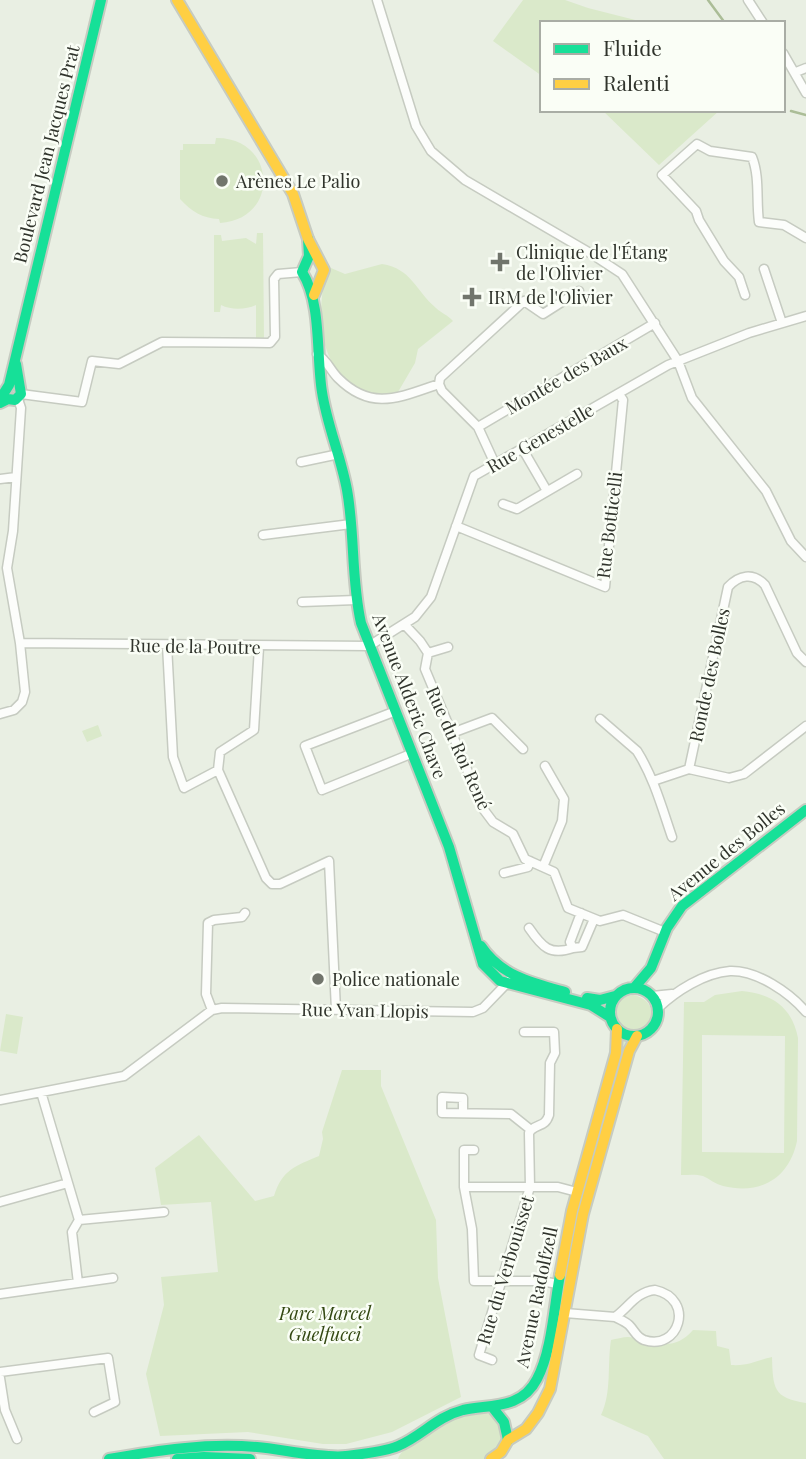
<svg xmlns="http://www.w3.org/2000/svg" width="806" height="1459" font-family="'Playfair Display',serif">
<rect width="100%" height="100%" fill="#e9efe3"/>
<!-- green -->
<path fill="#dae9ca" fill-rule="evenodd" d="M523 0H565L588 8 647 23H542V76L493 41Z
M602 110H720L659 165Z
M216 138C276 137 281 219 220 223L219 219C202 218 192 212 180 199V150H183V144H215Z
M257 233H263L264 339H256V305C245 310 231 310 221 305L220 312H214V235H221L222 241 246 238 256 244Z
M382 264C412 269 415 290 436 308 441 313 448 315 453 321L418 349 415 363 398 392C391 393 383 395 376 394 368 394 362 389 356 386 317 365 317 311 326 272L331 268 345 274Z
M98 725 102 736 87 742 82 731Z
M742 991C772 994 792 1007 798 1038L797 1141C789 1179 760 1195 723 1186 715 1184 710 1179 703 1176 696 1174 688 1175 681 1175L684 1002H704L715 995ZM702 1035 785 1036 784 1153 702 1152Z
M633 995C647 997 657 1010 648 1023 628 1050 594 1001 633 995Z
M6 1014 23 1017 17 1054 0 1051Z
M621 1038 630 1041 569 1266 563 1267Z
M342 1070H381V1086L436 1220 438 1278 461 1397 392 1432 346 1444H323L248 1432 160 1436 146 1374 164 1305 161 1277 218 1272 211 1202 161 1205 155 1168 199 1135 255 1201 274 1196C282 1170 295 1166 319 1156L323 1139 322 1132Z
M693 1330 716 1331 717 1346 729 1349 731 1365C750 1366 754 1361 772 1357 773 1388 773 1398 806 1403V1459H664L648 1436 601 1415C612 1392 607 1366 611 1340 616 1339 623 1337 628 1337 653 1339 671 1355 693 1330Z
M486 1413 497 1416 506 1440 484 1459H398C402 1444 447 1418 463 1415 470 1413 478 1413 486 1413Z"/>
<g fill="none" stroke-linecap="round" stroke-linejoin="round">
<!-- stream -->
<path stroke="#abbd97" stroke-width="2.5" d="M708 0 725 23
M791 111 806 115"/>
<!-- street casing -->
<g stroke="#c6cbc1" stroke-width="11">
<path id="street" d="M377 0 416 126 431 151 465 180 590 253 622 274 678 361 692 398 766 491 791 541 806 557
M748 0 763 23
M783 53 806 93
M796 72 806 68
M764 269 782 323
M745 295 739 277 724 261 699 220 696 211 662 175 697 144 710 151 752 157C760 177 756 200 759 222L784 225 806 238
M317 354C327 360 330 370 338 378 372 412 400 397 439 384
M21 394 82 402 92 361 119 364 162 342 270 343 275 337 274 279 278 274 302 272
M478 427 655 323
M522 448 547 491
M301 462 339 454
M495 464 478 427 442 391 439 384 440 378 524 301 543 314 579 291
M0 479 16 477
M503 504 517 509 577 474
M456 526 605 587 623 400 619 394
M263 535 351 524
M302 602 356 600
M404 624 420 641 428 653 425 669 484 810 493 822 513 834 525 859 554 872 568 908 600 921 623 915 665 932
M20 643 369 646 415 617 431 597 474 476 668 365 749 333 806 316
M167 645 173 757 184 788 218 770
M259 647 254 730 220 752 218 770 266 878 272 884H280L329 861 336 1010
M428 653 448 647
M396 711 305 746 322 790 413 753
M0 714 14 710 22 702 25 692 20 643 7 568 13 531 21 408 18 399
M600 719 637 751C654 778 662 808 672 837
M452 733 492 718 523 749
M689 769 728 587C739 575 753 572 765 585L797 653 806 662
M653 781 689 769 729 778 744 774 806 726
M543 867 562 821 564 799 545 766
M504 873 528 867 530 861
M581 913 570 942 573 948 582 947 594 919
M529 928C542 947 550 956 573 948
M652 996 672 994
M658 1008C676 991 704 973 730 971 757 970 790 993 806 1012
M212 1010 206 994 208 923 214 920 242 917 245 913
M524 1032H554L555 1053 550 1063 549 1115C545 1127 539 1123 531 1130
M41 1092 79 1220 72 1232 78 1283
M0 1100 124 1076 212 1010 222 1008 473 1012 483 1008 509 981
M463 1113V1098L442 1097V1113L511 1114 531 1130
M474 1150H464V1187L472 1229 474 1281H542L557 1284
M464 1187H558L577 1192
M0 1202 68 1183
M79 1220 164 1212
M655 1290C696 1299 679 1352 644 1340 636 1337 635 1331 629 1325 626 1322 619 1319 615 1317 629 1307 636 1292 655 1290Z
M0 1294 113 1278
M565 1313 615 1317
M492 1360 479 1355 530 1187 529 1133 531 1130
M0 1372 108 1358 115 1402 94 1412
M0 1378 5 1410 17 1439"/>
</g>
<!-- fast casing -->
<g stroke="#c6cbc1" stroke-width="14">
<path id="fast" d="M308 239 309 256 302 272C322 303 316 356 322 392 327 425 341 457 347 490 355 534 351 579 361 623L449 847 483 964 500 981 591 1005 610 1017
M0 399 9 385 101 0
M0 403 8 399 15 400 21 394 16 364
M481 946C501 976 532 983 565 992
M610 1012a24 24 0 1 1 48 0a24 24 0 1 1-48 0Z
M634 988 651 968 667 928 682 906 806 810
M587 998 600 1000 615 996
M493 1408 504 1422 508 1440
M109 1459C159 1450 206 1443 257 1447 281 1449 324 1459 346 1456 362 1454 384 1452 398 1446 422 1436 436 1417 463 1410 490 1404 521 1410 537 1379 552 1351 554 1306 560 1275
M177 1459 204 1457 250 1459"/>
</g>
<!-- slow casing -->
<g stroke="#c6cbc1" stroke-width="14">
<path id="slow" d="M177 0 293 194 308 239 324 270 314 295
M560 1275 572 1211 616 1053 617 1029
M491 1459 501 1452 508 1440 526 1429 538 1413 550 1389 583 1214 629 1051 637 1036"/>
</g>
<!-- street -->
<use href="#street" stroke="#fcfdfb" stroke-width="8"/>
<!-- fast -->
<use href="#fast" stroke="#16e098" stroke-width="10"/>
<!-- slow -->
<use href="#slow" stroke="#ffcf43" stroke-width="10"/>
</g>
<!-- markers -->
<g fill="#71756c" stroke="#fafef6" stroke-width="2.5">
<circle cx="222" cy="181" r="7"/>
<path d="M496.5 251.5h7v7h7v7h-7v7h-7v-7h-7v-7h7z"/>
<path d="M468.5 286.5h7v7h7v7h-7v7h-7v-7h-7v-7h7z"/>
<circle cx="318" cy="979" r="7"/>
</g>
<g text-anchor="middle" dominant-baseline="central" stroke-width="5" stroke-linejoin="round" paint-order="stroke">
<!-- street labels -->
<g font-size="18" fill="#30342c" stroke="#fafef6">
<text transform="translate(46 154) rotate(-76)">Boulevard Jean Jacques Prat</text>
<text transform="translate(566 375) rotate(-30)">Montée des Baux</text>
<text transform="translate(540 438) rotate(-30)">Rue Genestelle</text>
<text transform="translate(609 525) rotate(-83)">Rue Botticelli</text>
<text transform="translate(195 646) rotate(1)">Rue de la Poutre</text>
<text transform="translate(709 675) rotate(-78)">Ronde des Bolles</text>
<text transform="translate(410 696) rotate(69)">Avenue Alderic Chave</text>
<text transform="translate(459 748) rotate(66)">Rue du Roi René</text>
<text transform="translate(726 851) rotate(-39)">Avenue des Bolles</text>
<text transform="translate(365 1010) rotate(1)">Rue Yvan Llopis</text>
<text transform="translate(505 1270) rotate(-73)">Rue du Verbouisset</text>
<text transform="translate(536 1297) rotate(-78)">Avenue Radolfzell</text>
</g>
<!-- poi labels -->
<g font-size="18" fill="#30342c" stroke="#fafef6" text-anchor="start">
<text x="236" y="181">Arènes Le Palio</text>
<text x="516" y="252">Clinique de l'Étang<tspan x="516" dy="21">de l'Olivier</tspan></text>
<text x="488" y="297">IRM de l'Olivier</text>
<text x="332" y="979">Police nationale</text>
</g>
<!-- park labels -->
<g font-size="18" font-style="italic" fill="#334812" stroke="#fafef6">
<text x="325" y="1313">Parc Marcel<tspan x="325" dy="21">Guelfucci</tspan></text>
</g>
</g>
<!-- legend -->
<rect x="540" y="21" width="245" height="91" fill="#fafef6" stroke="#a9ada5" stroke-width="2"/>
<rect x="554" y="44" width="35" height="10" fill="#16e098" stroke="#a9ada5" stroke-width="2"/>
<text x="603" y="56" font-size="21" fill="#30342c">Fluide</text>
<rect x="554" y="79" width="35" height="10" fill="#ffcf43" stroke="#a9ada5" stroke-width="2"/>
<text x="603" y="91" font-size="21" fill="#30342c">Ralenti</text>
</svg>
